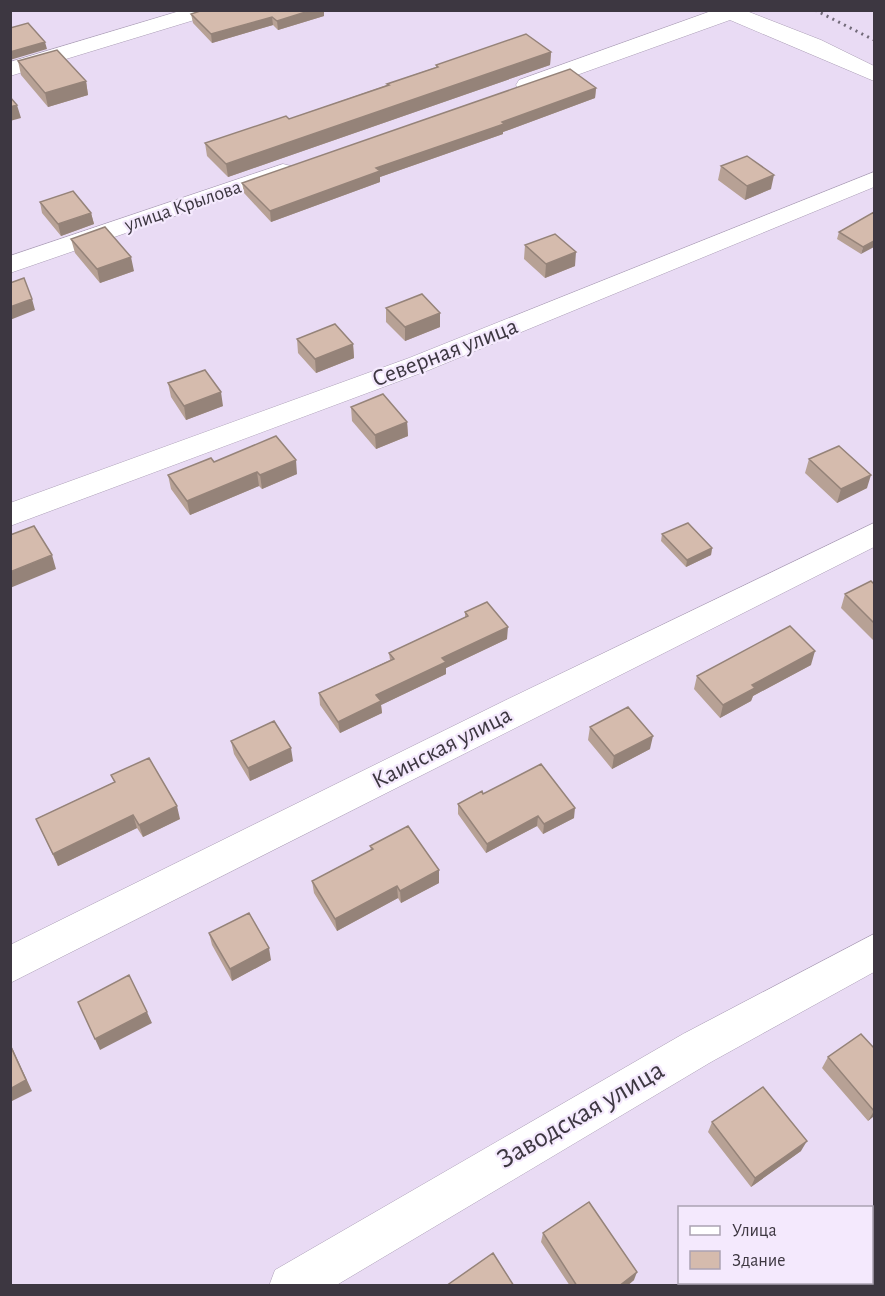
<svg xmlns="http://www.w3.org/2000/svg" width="885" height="1296" font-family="'Alegreya Sans',sans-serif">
<rect width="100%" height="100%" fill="#e9dbf4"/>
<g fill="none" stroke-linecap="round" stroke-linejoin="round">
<!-- minor casing -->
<g stroke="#ab9eb6" stroke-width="1">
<path id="minor" d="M183 10H217L214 14 10 76V62Z
M714 10H744L821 40 874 66V81L730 20 535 90 527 92 519 90 516 85 519 80Z
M283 164 291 166 295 171 291 176 10 273V256Z
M874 172V187L429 370 10 526V503L409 358Z
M874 523V547L10 983V945L504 701Z
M874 934V972L711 1062 335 1286H269L275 1270 683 1034Z"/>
</g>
<!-- minor -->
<use href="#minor" fill="#fff" fill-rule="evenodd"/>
<!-- rail -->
<path stroke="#726a79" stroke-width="3" stroke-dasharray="2 4.5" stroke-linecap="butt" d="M815 10 874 40"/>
</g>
<!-- wall -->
<path fill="#b7a195" d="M191 14 324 16 278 30 273 25 212 43 193 23Z
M551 52 550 65 228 177 207 156 205 143 289 119 387 85V84L436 67V65Z
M18 61 86 81 88 95 48 107 21 75Z
M596 88 595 98 503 132V134L380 177V182L271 222 244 193 242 183Z
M721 166 771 189 745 200 718 180Z
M40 202 91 213 94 224 61 236 42 213Z
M874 212 861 254 837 239 839 232Z
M71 239 134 271 100 283 75 253Z
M525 245 575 266 545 278 524 259Z
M386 308 440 313V327L405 341 386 322Z
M297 339 353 344 354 358 316 373 298 353Z
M168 383 223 406 186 420 171 397Z
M351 407 407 422 408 436 376 449 352 421Z
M809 459 867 488 837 503 805 473Z
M214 462 297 474 262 489 259 486 190 515 171 489 168 475Z
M662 534 712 548 711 555 686 567 661 541Z
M874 584V641L841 608 845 594Z
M465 612 507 639 446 668V674L381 705 382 713 340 733 320 705 319 693 390 660 389 653 465 617Z
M811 665 753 696 751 701 720 718 694 689 697 676Z
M590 727 650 749 612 769 588 740Z
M231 741 293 761 250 781 234 754Z
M111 775 180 819 143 837 137 828 58 866 36 819 114 782Z
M483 794 574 818 543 834 537 826 486 853 458 814V804Z
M370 846 439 870V883L401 903 398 898 337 931 314 893 312 881 371 850Z
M209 933 271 960 232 981 212 945Z
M874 1048V1116L868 1121 822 1068 828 1057Z
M712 1122 801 1151 751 1187 708 1132Z
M543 1233 634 1280 627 1286H570L541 1242Z"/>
<!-- shaded-wall -->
<path fill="#958379" d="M312 10H324V16L278 30 277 21Z
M272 17 273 25 212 43 211 34Z
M45 42 47 49 10 60V52Z
M551 52 550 65 228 177 226 164Z
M86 81 88 95 48 107 45 93Z
M596 88 595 98 503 132V134L380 177V182L271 222 270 211 376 168Z
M17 105 21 118 10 121V107Z
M774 175 771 189 745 200 747 186Z
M91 213 94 224 61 236 58 224Z
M874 241V247L861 254 863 247Z
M576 252 575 266 545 278 546 264Z
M131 257 134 271 100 283 97 269Z
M32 299 35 310 10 320V307Z
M440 313V327L405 341V327Z
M353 344 354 358 316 373 315 359Z
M221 392 223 406 186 420 184 406Z
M407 422 408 436 376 449 375 435Z
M296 460 297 474 262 489 260 475Z
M257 472 259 486 190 515 187 501Z
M871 475 867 488 837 503 841 489Z
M712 548 711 555 686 567 687 560Z
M52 555 56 569 10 588V572Z
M508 627 507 639 446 668V674L381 705 382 713 340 733 338 722 376 695 442 658Z
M815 651 811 665 753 696 751 701 720 718 723 705 752 685Z
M653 736 650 749 612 769 614 756Z
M291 748 293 761 250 781 248 768Z
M177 806 180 819 143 837 139 825Z
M575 808 574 818 543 834 544 824Z
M133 815 137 828 58 866 53 854Z
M538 816 537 826 486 853 487 844Z
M439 870V883L401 903 400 891Z
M397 886 398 898 337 931 335 919Z
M269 948 271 960 232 981 230 969Z
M147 1012 152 1023 100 1050 95 1039Z
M10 1043 32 1091 10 1102Z
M874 1111V1116L868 1121Z
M807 1141 801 1151 751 1187 755 1178Z
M637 1272 634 1280 627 1286H619Z"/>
<!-- building -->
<path fill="#d5bbad" stroke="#958379" stroke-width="1.5" d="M203 10H312L277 21 272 17 211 34 191 14Z
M28 23 45 42 10 52V28Z
M526 34 551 52 226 164 205 143 286 116 289 119 389 85 387 84 438 67 436 65Z
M57 50 86 81 45 93 18 61Z
M570 69 596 88 502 122 504 124 376 168 380 171 270 211 242 183Z
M10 97 17 105 10 107Z
M747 156 774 175 747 186 721 166Z
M73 191 91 213 58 224 40 202Z
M874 212V241L863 247 839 232Z
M105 227 131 257 97 269 71 239Z
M555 234 576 252 546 264 525 245Z
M24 278 32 299 10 307V283Z
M422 294 440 313 405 327 386 308Z
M335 324 353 344 315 359 297 339Z
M205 370 221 392 184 406 168 383Z
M383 394 407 422 375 435 351 407Z
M276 436 296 460 260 475 257 472 187 501 168 475 211 458 214 462Z
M839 446 871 475 841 489 809 459Z
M688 523 712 548 687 560 662 534Z
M34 526 52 555 10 572V535Z
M871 581 874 584V623L845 594Z
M487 602 508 627 442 658 446 662 376 695 381 701 338 722 319 693 394 659 389 653 468 616 465 612Z
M790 626 815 651 752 685 755 688 723 705 697 676Z
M628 707 653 736 614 756 590 727Z
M274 721 291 748 248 768 231 741Z
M149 758 177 806 139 825 133 815 53 854 36 819 115 782 111 775Z
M541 764 575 808 544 824 538 816 487 844 458 804 482 791 483 794Z
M408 826 439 870 400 891 397 886 335 919 312 881 373 849 370 846Z
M249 913 269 948 230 969 209 933Z
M129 975 147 1012 95 1039 78 1002Z
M861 1034 874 1048V1111L828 1057Z
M10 1045 26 1080 10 1089Z
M763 1087 807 1141 755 1178 712 1122Z
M589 1202 637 1272 619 1286H577L543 1233Z
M493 1253 514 1286H446Z"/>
<g text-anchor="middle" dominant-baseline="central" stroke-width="4.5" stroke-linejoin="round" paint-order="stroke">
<!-- far-street labels -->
<g font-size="20" fill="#3d3741" stroke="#f4e9fd">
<text transform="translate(183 206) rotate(-19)">улица Крылова</text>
</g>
<!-- street labels -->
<g font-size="24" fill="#3d3741" stroke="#f4e9fd">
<text transform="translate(445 353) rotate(-21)">Северная улица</text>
<text transform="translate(442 748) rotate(-27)">Каинская улица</text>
</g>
<!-- near-street labels -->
<g font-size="28" fill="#3d3741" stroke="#f4e9fd">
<text transform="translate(581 1115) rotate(-30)">Заводская улица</text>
</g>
</g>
<!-- border -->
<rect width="885" height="1296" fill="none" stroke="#3d3741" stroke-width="24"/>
<!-- legend -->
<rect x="678" y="1206" width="195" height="78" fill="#f4e9fd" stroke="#aba2b2" stroke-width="1.5"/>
<rect x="690" y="1226" width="30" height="9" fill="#ffffff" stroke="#aba2b2" stroke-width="1.5"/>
<text x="732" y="1236" font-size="18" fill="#3d3741">Улица</text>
<rect x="690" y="1251" width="30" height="18" fill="#d5bbad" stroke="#aba2b2" stroke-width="1.5"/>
<text x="732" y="1266" font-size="18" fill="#3d3741">Здание</text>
</svg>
